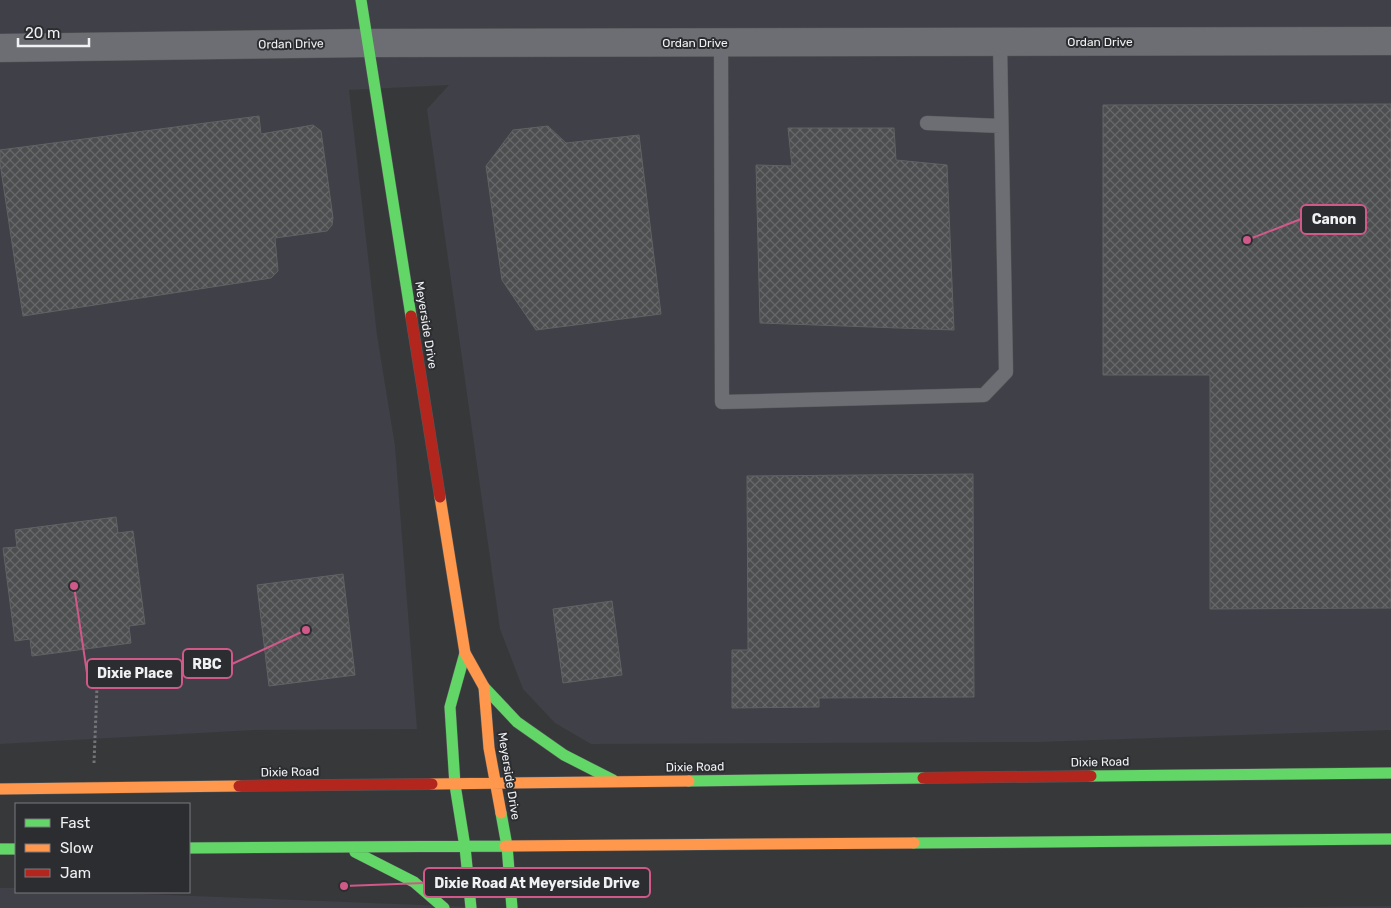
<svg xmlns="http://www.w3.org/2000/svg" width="1391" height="908" font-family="Rubik,sans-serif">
<defs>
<pattern id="building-cross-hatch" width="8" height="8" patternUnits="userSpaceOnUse" patternTransform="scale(1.25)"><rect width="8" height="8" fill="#4d4e50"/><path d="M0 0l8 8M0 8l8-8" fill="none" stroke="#67686a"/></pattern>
</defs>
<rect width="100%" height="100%" fill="#37383a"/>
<!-- built -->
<path fill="#3f4048" d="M0 0H1391V730L1038 742 591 744 555 723 523 689 500 629 427 109 449 85 349 90 377 335 395 446 417 729 254 730 0 744Z
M0 888H16V892H96L495 908H0Z
M1391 906V908H1184Z"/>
<!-- building -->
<path fill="url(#building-cross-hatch)" stroke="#616263" d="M1391 104V608L1210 609V375H1103V105Z
M259 116 261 134 313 125 321 131 333 218 332 225 327 231 275 238 278 271 271 278 23 316 0 163V150Z
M548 126 566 143 639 135 661 314 536 330 502 280 486 166 513 130Z
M788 128H894L896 160 947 165 954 330 760 323 756 165 792 166Z
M973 474 974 697 819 698V707L732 708V650H748L747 476Z
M116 517 118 533 133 531 145 624 129 626 131 643 32 656 30 639 15 641 3 548 17 547 15 530Z
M343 574 355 675 269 686 257 585Z
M612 601 622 675 563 683 553 609Z"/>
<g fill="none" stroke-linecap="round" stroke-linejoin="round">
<!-- lane casing -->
<g stroke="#555657" stroke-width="15">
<path id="lane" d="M721 43 722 402 984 395 1006 372 1000 43
M927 123 1001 126"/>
</g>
<!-- street casing -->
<g stroke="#555657" stroke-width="29">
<path id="street" d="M0 48 368 43 1391 41"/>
</g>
<!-- fast casing -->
<g stroke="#555657" stroke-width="12">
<path id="fast" d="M361 0 411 316
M465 653 450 707 455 785 465 847 471 908
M484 687 517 722 564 755 613 780
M1091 776 1391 773
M689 781 923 778
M501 813 507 846 512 908
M914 843 1391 839
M189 848 505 846
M0 849H16
M355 852 414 882 444 908"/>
</g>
<!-- slow casing -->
<g stroke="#555657" stroke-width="12">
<path id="slow" d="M440 497 465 653 484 687 489 748 501 813
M432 784 689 781
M0 789 239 786
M505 846 914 843"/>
</g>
<!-- jam casing -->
<g stroke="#555657" stroke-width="12">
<path id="jam" d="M411 316 440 497
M923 778 1091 776
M239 786 432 784"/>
</g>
<!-- path -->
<path stroke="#737478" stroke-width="3" stroke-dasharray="2.5 2.5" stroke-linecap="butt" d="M94 763 97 687"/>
<!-- lane -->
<use href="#lane" stroke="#6d6e74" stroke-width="14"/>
<!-- street -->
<use href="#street" stroke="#6d6e74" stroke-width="28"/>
<!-- fast -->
<use href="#fast" stroke="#63d668" stroke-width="11"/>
<!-- slow -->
<use href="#slow" stroke="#ff974d" stroke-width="11"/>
<!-- jam -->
<use href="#jam" stroke="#b3261e" stroke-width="11"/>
</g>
<g text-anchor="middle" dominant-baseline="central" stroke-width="4" stroke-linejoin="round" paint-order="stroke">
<!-- street labels -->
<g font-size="12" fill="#f0f1f3" stroke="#2c2d30">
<text x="1100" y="42">Ordan Drive</text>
<text x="695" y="43">Ordan Drive</text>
<text transform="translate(291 44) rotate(-1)">Ordan Drive</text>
<text transform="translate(426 325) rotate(81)">Meyerside Drive</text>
<text transform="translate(1100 762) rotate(-1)">Dixie Road</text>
<text transform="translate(695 767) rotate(-1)">Dixie Road</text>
<text transform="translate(290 772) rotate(-1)">Dixie Road</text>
<text transform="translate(509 776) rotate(81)">Meyerside Drive</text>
</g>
</g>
<!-- callouts -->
<path fill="none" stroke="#d05989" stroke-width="2" d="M1247 240L1301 219M306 630L232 664M74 586L87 673M344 886L424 883"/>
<g fill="#d05989" stroke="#2c2d30" stroke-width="2">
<circle cx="1247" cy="240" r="5"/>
<circle cx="306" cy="630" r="5"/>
<circle cx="74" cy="586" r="5"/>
<circle cx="344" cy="886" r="5"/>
</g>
<g fill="#2c2d30" stroke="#d05989" stroke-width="2">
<rect x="1301" y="205" width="65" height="29" rx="5"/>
<rect x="183" y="649" width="49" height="29" rx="5"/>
<rect x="87" y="659" width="95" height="29" rx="5"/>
<rect x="424" y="868" width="226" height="29" rx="5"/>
</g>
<g font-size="14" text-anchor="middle" font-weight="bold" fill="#f0f1f3">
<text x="1334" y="224">Canon</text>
<text x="207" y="669">RBC</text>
<text x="135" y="678">Dixie Place</text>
<text x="537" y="888">Dixie Road At Meyerside Drive</text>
</g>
<!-- legend -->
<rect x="15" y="803" width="175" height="90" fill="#2c2d30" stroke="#7a7b7e"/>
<rect x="25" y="819" width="25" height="8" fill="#63d668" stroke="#7a7b7e"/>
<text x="60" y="828" font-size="15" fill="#f0f1f3">Fast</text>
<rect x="25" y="844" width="25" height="8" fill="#ff974d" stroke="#7a7b7e"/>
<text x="60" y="853" font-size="15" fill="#f0f1f3">Slow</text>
<rect x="25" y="869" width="25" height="8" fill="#b3261e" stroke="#7a7b7e"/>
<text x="60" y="878" font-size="15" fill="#f0f1f3">Jam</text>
<!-- scale -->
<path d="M18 38v8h71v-8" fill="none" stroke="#f0f1f3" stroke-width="2.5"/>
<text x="25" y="38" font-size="15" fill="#f0f1f3" stroke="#2c2d30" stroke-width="4" paint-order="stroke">20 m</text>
</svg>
